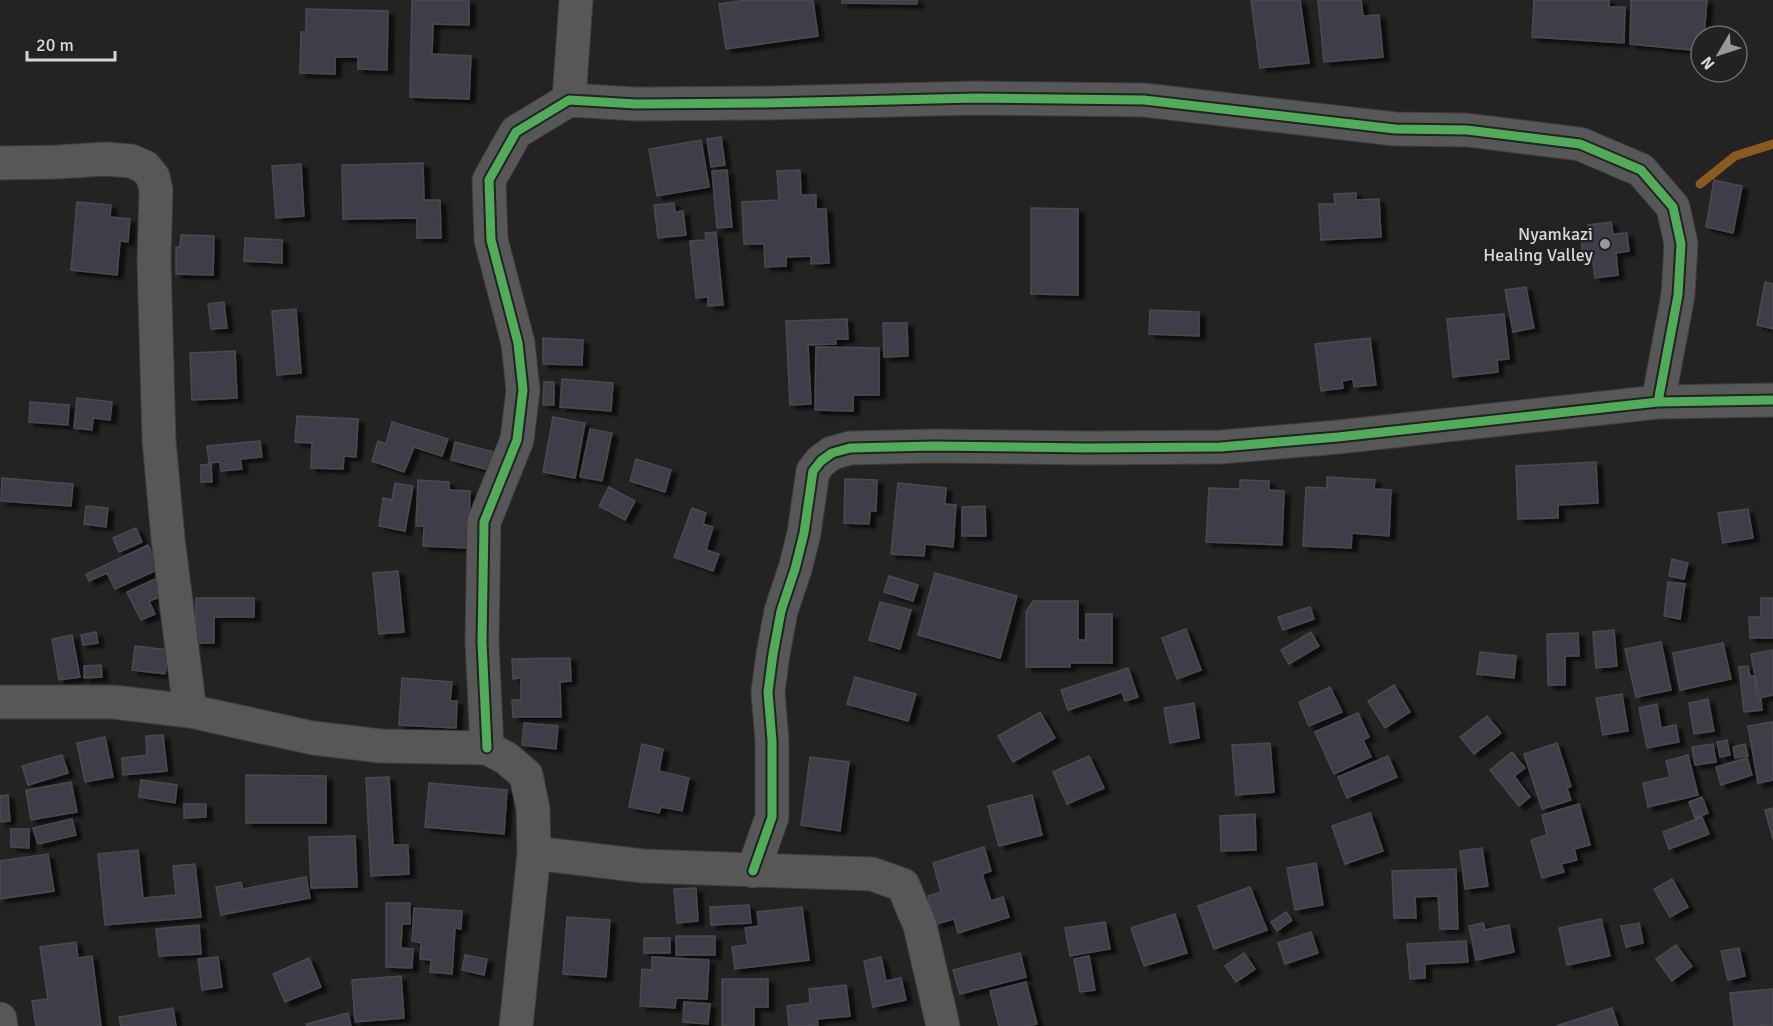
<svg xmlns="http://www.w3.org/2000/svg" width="1773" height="1026" font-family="Signika,sans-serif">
<defs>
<filter id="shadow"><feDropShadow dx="6" dy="4" stdDeviation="1.5" flood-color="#0009"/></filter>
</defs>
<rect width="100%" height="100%" fill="#232324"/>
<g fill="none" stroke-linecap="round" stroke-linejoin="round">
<!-- stream -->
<path stroke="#8b5a21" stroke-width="9" d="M1700 184 1735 156 1773 144"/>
</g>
<!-- building -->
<path fill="#403d4a" stroke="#4b4a4c" stroke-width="1.5" filter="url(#shadow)" d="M412 0H469V25L433 24 432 54 471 56 469 99 410 97Z
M747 0H813L818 36 726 49 719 4Z
M842 0H917V4L842 3Z
M1251 0H1300L1309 63 1260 68Z
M1318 0H1361L1363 16 1379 15 1383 57 1324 62Z
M1534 0H1609V7H1625L1624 43 1532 37Z
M1631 0H1707L1704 36H1701V51L1630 44Z
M306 9 388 11 387 70 358 69V57H335V74L300 73 301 32H306Z
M721 137 725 165 711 167 707 139Z
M701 140 709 187 657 196 649 149Z
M423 163 424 200H440L441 238H417V218L343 219 342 165Z
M301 164 304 216 276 218 272 166Z
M727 170 732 227 717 228 712 171Z
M800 170 801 195H816V209H826L829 263 811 264V256L786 257V266L765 267 764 244H744L742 202 779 200 777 171Z
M1714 180 1742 186 1733 233 1706 227Z
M1356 193V200L1379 199 1381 237 1321 240 1319 204H1335L1334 194Z
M77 202 111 205 110 217 130 219 128 242 120 241 117 275 71 270Z
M674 203 675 212 683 211 686 235 658 238 654 205Z
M1031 208 1078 209V295L1031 294Z
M1611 222 1613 234 1627 233 1629 251 1616 253 1618 275 1595 278 1592 255 1583 256 1581 237H1589L1588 225Z
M716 232 723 305 708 306V297L696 298 690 241 706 240 705 233Z
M181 235 214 236 213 275 176 274V247H180Z
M245 238 282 240V263L244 261Z
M1765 282 1773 284V329L1757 325Z
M1526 287 1534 328 1513 332 1505 290Z
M224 302 227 328 211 329 208 304Z
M296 309 301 373 277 375 272 311Z
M1150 310 1199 312V336L1149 334Z
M1504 314 1509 359 1497 360 1498 372 1453 377 1447 319Z
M847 319 848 339H836V344L808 345 811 404 790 405 786 321Z
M883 323H907L908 356 884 357Z
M543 338 583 340 582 365 543 364Z
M1370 338 1376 385 1354 387 1353 379 1342 381 1343 388 1321 391 1315 344Z
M816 347 879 348V395H853V411L815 410Z
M235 351 237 398 192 400 190 353Z
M562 379 613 383 611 411 560 407Z
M544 382H554V405H543Z
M77 398 112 402 110 420 93 418 92 430 74 428Z
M30 402 69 405 68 425 29 422Z
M297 416 358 419 356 457 344 456 343 469 311 468 312 443 295 442Z
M553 417 585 423 575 478 543 472Z
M392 422 448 439 442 456 414 447 404 472 372 461 378 441 386 444Z
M590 429 612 433 602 481 580 477Z
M260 441 262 457 240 459 242 469 221 471 220 462 209 463 207 446Z
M455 442 498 453 493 471 451 460Z
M636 459 671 470 665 492 630 481Z
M1596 462 1598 503 1558 505V518L1518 519 1516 466Z
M211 464 212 482H201V465Z
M1327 477 1375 480 1374 489 1391 490 1389 536 1352 533 1351 548 1303 546 1306 487 1327 488Z
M2 478 73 484 71 506 1 501Z
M845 479 877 480 876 511H870L869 524 844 523Z
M418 480 449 482V490L470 491 468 548 423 546 424 526H416Z
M1240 480 1269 481V490L1284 491 1282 545 1206 542 1209 488 1240 489Z
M395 483 413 486 405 531 379 526 383 498 392 500Z
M898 483 946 488 945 504 956 505 953 547 925 544 924 556 891 554Z
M609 487 635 501 625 520 599 506Z
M86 506 108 508 106 527 84 524Z
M985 506 986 536H962V507Z
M692 508 706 513 703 524 713 527 706 550 719 554 713 571 674 557Z
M1748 509 1753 538 1723 543 1718 513Z
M136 528 142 542 119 552 113 538Z
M148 545 159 569 115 589 107 573 89 581 86 574Z
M1672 559 1688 563 1684 579 1669 576Z
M398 571 404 632 379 634 373 573Z
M935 573 1017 596 1000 658 918 635Z
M889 576 918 585 913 601 884 592Z
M155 579 163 596 149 601 155 614 141 620 127 592Z
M1668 582 1685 584 1680 619 1664 616Z
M196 598H254V617H214V643H196Z
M1761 598H1773V638H1750L1749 617H1761Z
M1033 601H1078V640H1086V614H1112V663H1070V667H1026V612Z
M880 602 911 610 900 649 869 640Z
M1310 607 1314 619 1283 630 1278 617Z
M1186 629 1201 670 1177 679 1162 638Z
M1614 630 1617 666 1596 668 1593 632Z
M96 632 98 643 83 645 81 635Z
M1311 632 1319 646 1289 664 1281 650Z
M1578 633 1579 656H1565V685H1548L1547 634Z
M72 635 80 677 59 680 52 639Z
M1661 642 1671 690 1636 697 1625 649Z
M1723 643 1731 679 1680 690 1673 653Z
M135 646 168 650 165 674 132 670Z
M1773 650V695L1759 698 1751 654Z
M1480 652 1516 656 1514 678 1477 674Z
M570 658 571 681 560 682 561 717H513L512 700H521V678L513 679 512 659Z
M101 665 102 677 84 678V666Z
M1748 666 1750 676H1754L1757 700 1761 699 1762 710 1744 712 1739 667Z
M1128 668 1138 697 1125 701 1122 692 1068 710 1061 690Z
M855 677 916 694 908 721 847 704Z
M402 678 452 682 450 701H457L456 728 399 725Z
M1394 685 1410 712 1385 728 1368 701Z
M1330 687 1342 712 1309 726 1299 702Z
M1622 694 1628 731 1603 735 1596 698Z
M1708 699 1714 731 1694 734 1689 703Z
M1194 703 1199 738 1170 743 1164 708Z
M1657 704 1661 728 1676 725 1679 742 1647 748 1639 708Z
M1040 712 1055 738 1013 762 998 736Z
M1358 713 1369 737 1363 740 1371 757 1334 774 1315 732Z
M1487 716 1501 733 1474 754 1460 737Z
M1772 722 1773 780 1758 783 1748 726Z
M524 723 558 726 556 749 522 745Z
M163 735 167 771 123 775 122 758 147 755 146 736Z
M105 737 113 777 85 782 77 743Z
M1727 740 1730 755 1720 757 1717 742Z
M1270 743 1274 792 1236 795 1232 745Z
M1557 743 1571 786 1567 788 1571 800 1542 809 1524 754Z
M642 744 663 749 659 771 689 778 682 811 661 807 659 813 629 807Z
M1713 744 1716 762 1695 765 1692 747Z
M1745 744 1748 756 1735 758 1733 747Z
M1512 752 1525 768 1514 776 1530 797 1519 806 1490 770Z
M62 755 68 773 28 785 22 766Z
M1688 755 1698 795 1648 807 1643 783 1670 777 1666 761Z
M1089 756 1104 788 1067 804 1053 772Z
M1388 756 1397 777 1347 798 1338 777Z
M810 757 849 762 840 831 801 825Z
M1747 758 1752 775 1721 785 1716 767Z
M246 775 326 776V823H246Z
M389 777 393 845H408L409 874 371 876 366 778Z
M141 780 177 785 175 803 139 797Z
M71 782 77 812 31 820 26 790Z
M429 783 507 790 504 834 425 827Z
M8 795 10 821 0 822V796Z
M1032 795 1042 835 999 846 988 806Z
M1702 797 1708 813 1695 818 1689 802Z
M184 804H206V817L184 818Z
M1579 804 1590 845 1574 849 1577 860 1561 864 1564 872 1542 878 1531 840 1547 835 1542 815Z
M1773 808V839L1765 810Z
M1370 813 1383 851 1345 864 1332 826Z
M1255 814 1256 850 1221 851 1220 816Z
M1702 817 1709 834 1669 849 1663 832Z
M72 819 76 835 38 844 33 828Z
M11 829H29V848L11 847Z
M355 836 357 887 311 888 309 837Z
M984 847 991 871 982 874 991 901 1003 897 1009 917 958 933 954 919 936 924 928 896 941 892 933 863Z
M1482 848 1488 886 1465 889 1460 851Z
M138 850 143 898 176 895 173 866 195 864 201 917 105 925 98 854Z
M48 854 54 891 0 899V861Z
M1316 863 1323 905 1295 910 1287 868Z
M1456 869 1458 929H1440L1438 896 1415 897 1416 918H1394L1392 871Z
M306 877 310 898 221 915 216 887 241 882 243 889Z
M1672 879 1688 907 1670 917 1654 889Z
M1250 887 1267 930 1214 949 1198 906Z
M696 888 698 921 677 923 674 889Z
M386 903H410V924H402L401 948 413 949 412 968 386 967Z
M749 905 751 923 711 925 710 907Z
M802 907 809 960 735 969 732 947 748 945 745 928 759 926 757 912Z
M414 908 462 911 461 929 455 928 452 974 430 972 431 960 420 959 421 943 412 941Z
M1286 912 1292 920 1277 931 1271 922Z
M1175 914 1187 953 1144 966 1131 928Z
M567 917 610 920 606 977 563 974Z
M1601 919 1610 956 1567 965 1559 928Z
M1105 922 1110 949 1070 956 1065 928Z
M1483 923 1485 930 1509 925 1514 952 1476 960 1469 926Z
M1639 923 1643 943 1626 947 1621 926Z
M199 925 201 954 159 956 156 929Z
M1311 932 1318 953 1285 964 1278 943Z
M676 936H715V955H676Z
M644 938H670V953H644Z
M1466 941 1468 962 1425 964V978L1410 979 1407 944Z
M76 942 78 958 92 956 101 1026H36L32 1001 48 999 40 947Z
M1676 945 1692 966 1672 981 1656 959Z
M1739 948 1745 976 1728 980 1721 951Z
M1020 953 1026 977 960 994 953 970Z
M1244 953 1255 969 1236 982 1225 966Z
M465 955 487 959 484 975 462 970Z
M1089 956 1095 990 1080 992 1074 959Z
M218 957 222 987 202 990 198 959Z
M652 957 709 960 707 999 676 998 675 1008 640 1006 642 969 652 970Z
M881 957 886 981 901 978 906 1000 873 1007 864 961Z
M309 958 321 987 285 1002 273 974Z
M401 976 404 1018 355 1022 352 980Z
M722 979H768V1007H754V1026H722Z
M1026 982 1037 1024 1028 1026H999L990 991Z
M846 985 850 1016 817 1019 818 1025 789 1026 787 1006 810 1003 809 989Z
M1773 989V1025L1734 1026 1730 993Z
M684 1002 710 1004 708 1024 683 1022Z
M173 1008 176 1026H121L119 1017Z
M1612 1008 1618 1026H1556Z
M348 1013 351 1026H307L306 1024Z"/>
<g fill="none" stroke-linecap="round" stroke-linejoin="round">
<!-- minor casing -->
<g stroke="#3d3d3e" stroke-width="35">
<path id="minor" d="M569 100 576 0
M0 163 57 162 105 159 131 161 145 167 153 177 156 190 154 261 159 441 168 539 190 711
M0 702H113L190 711 313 738 381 746 487 748 506 758 526 775 533 809 534 853 516 1026
M487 748 482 642 484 522 517 440 523 390 518 343 491 240 489 180 516 132 569 100 636 104 767 103 976 98 1144 100 1395 129 1467 130 1580 144 1641 170 1673 207 1681 244 1678 295 1658 402
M534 853 643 866 872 874 903 885 920 926 943 1026
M753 871 772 817V741L768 692 773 654 781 611 795 569 804 533 813 471 821 461 832 453 850 448 933 446 1087 448 1221 447 1338 437 1658 402 1773 400
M0 1019 1 1026"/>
</g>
<!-- minor -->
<use href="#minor" stroke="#575758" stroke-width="33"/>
<!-- cycleway casing -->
<g stroke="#222225" stroke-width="13">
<path id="cycleway" d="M487 748 482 642 484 522 517 440 523 390 518 343 491 240 489 180 516 132 569 100 636 104 767 103 976 98 1144 100 1395 129 1467 130 1580 144 1641 170 1673 207 1681 244 1678 295 1658 402
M753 871 772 817V741L768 692 773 654 781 611 795 569 804 533 813 471 821 461 832 453 850 448 933 446 1087 448 1221 447 1338 437 1658 402 1773 400"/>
</g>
<!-- cycleway -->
<use href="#cycleway" stroke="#51ab58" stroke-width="9"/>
</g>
<!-- markers -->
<circle fill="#99999a" stroke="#222225" stroke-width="2" cx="1605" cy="244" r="6"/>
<g text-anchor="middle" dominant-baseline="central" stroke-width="4.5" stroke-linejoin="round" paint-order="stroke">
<!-- poi labels -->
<g font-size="18" fill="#d8d8da" stroke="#222225" text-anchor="end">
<text x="1593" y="234">Nyamkazi<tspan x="1593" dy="21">Healing Valley</tspan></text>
</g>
</g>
<!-- north arrow -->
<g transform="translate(1719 54) rotate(231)"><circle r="28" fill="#222225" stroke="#6b6b6d" stroke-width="1.5"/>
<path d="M0-4.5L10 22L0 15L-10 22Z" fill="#99999a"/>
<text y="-9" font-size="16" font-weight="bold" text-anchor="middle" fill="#d8d8da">N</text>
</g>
<!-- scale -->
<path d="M27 51v9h88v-9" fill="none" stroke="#d8d8da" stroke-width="3"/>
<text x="36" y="51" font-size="18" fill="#d8d8da" stroke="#222225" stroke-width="4.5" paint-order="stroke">20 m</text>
</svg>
